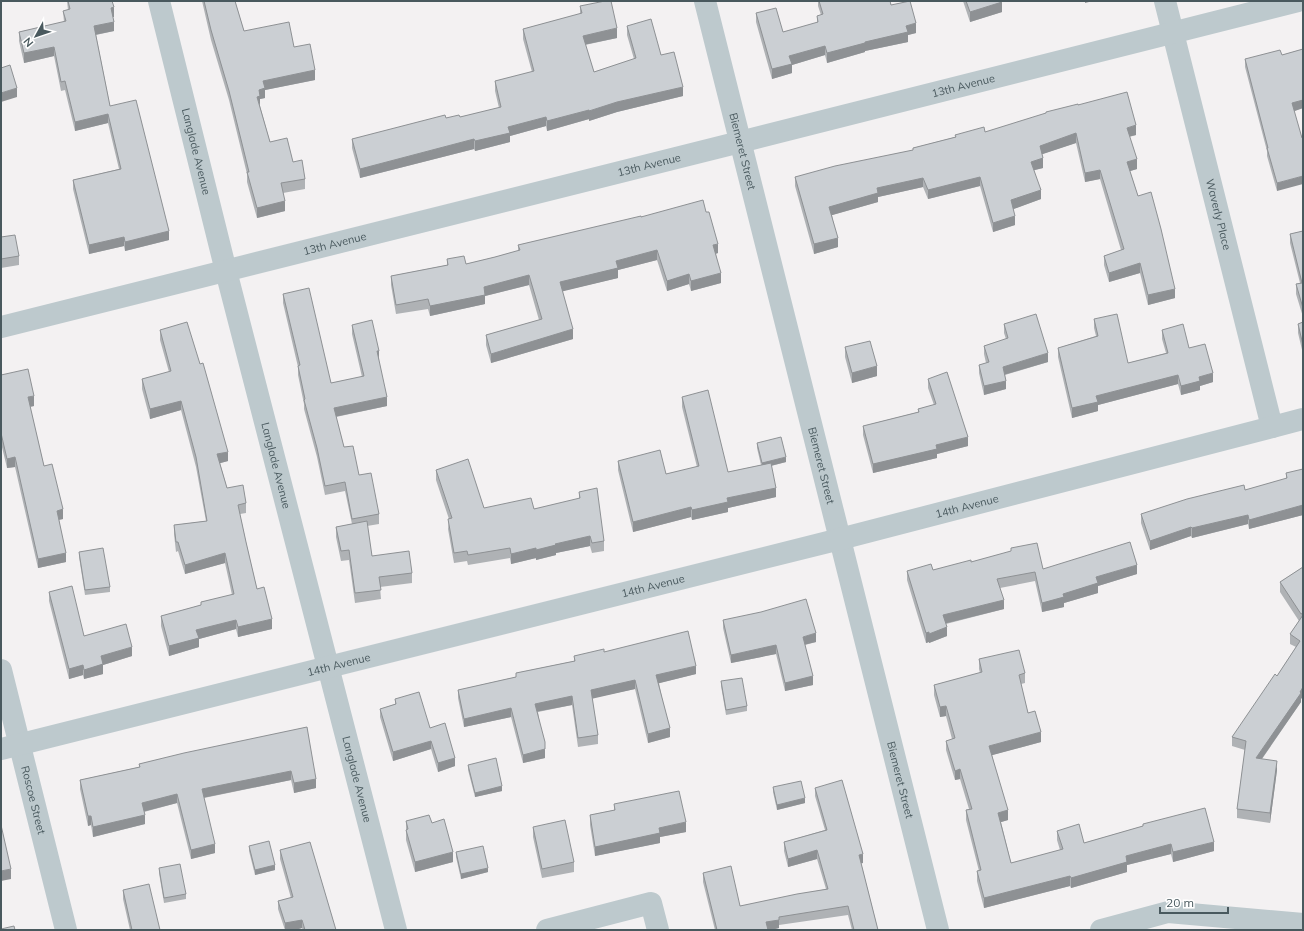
<svg xmlns="http://www.w3.org/2000/svg" width="1304" height="931" font-family="Mulish,sans-serif">
<rect width="100%" height="100%" fill="#f3f1f2"/>
<g fill="none" stroke-linecap="round" stroke-linejoin="round">
<!-- minor -->
<g stroke="#bdc9cd" stroke-width="22">
<path id="s1" d="M159 1 226 271 396 930"/>
<path id="s2" d="M705 1 938 930"/>
<path id="s3" d="M1165 1 1272 427"/>
<path id="s4" d="M1 327 740 142 1298 1"/>
<path id="s5" d="M1 670 66 930"/>
<path id="s6" d="M1 749 840 539 1303 419"/>
<path d="M547 930 651 903 658 930"/>
<path d="M1101 930 1168 912 1303 924"/>
</g>
</g>
<!-- wall -->
<path fill="#afb2b5" d="M67 1H112L114 17H113L114 31 96 35 110 106 169 240 125 251 124 246 89 254 73 189V180L119 169 108 123 75 131 65 90 61 91 54 56 24 63 19 41V32L64 22 63 11 68 10Z
M202 1H235L244 31 294 47 315 80 265 90V98L260 99V106L270 142 293 162 305 179V189L283 193 285 211 257 218 247 182V174L229 100 211 40Z
M818 1H890L891 5 916 33 908 35V42L865 51V52L827 63 825 55 792 65V73L772 79 756 22V13L783 32 817 23V16L821 15 818 6Z
M963 1H1001L1002 12 970 22Z
M580 6 617 38 585 45 594 72 634 59 627 35V26L661 55 683 96 617 112 589 121V119L547 131 546 126 510 136V142L475 151 474 149 360 178 352 148V139L446 118 460 117 499 108 495 91V81L532 72 523 39V29L580 14Z
M1303 49V108L1294 111 1277 191 1267 156V151L1245 67V59L1282 55Z
M1078 105 1136 135 1129 137 1137 169 1130 171 1138 196 1175 298 1148 305 1140 273 1109 282 1104 265V256L1121 250 1100 179 1085 182 1076 143 1042 154 1043 168 1034 170 1041 199 1013 209 1015 225 993 232 980 186 928 199 923 187 878 197V202L832 215 838 247 814 254 795 186V177L913 150V148L955 137V135L985 132Z
M641 217 718 253 716 254 721 283 691 291 689 284 667 291 657 260 618 270V278L562 291 573 339 491 363 486 345V335L539 320 529 285 485 296V304L430 316 428 309 396 314 391 285V276L447 265V259L466 264 495 257 518 251V245Z
M1303 231V317L1296 294V284L1300 283 1290 243V234Z
M1 237 19 256V265L1 268Z
M283 294 331 383 362 377 352 334V325L379 360H378L387 406 336 417 344 447 379 514V524L367 526 372 556 412 573V583L380 587 381 599 355 603 349 560 341 561 336 537V527L352 524 345 491 325 495 317 457 304 409V404L298 375V367L283 303Z
M1094 319 1128 363 1166 353 1162 339V330L1189 348 1213 382 1200 386V390L1181 395 1178 384 1098 405V411L1072 418 1058 357V348L1096 336 1094 328Z
M1303 322V354L1298 333V324Z
M1004 324 1048 362 1005 375 1006 389 984 395 979 373V365L986 363 984 354V346L1006 339 1004 333Z
M160 330 228 461 220 463 227 488 246 503V513L240 514 246 542 257 589 272 629 238 637 236 629 199 639V647L169 656 161 626V616L201 605V602L232 595 225 563 185 574 178 551 176 552 174 534V525L206 521 196 467 181 410 150 419 142 389V379L169 372 160 340Z
M845 347 877 376 852 383 845 357Z
M1 375 34 406 30 407 44 466 63 519 59 520 66 562 38 568 15 467 7 468 1 443Z
M928 379 968 446 937 454V458L873 473 863 435V426L918 412V409L934 405 928 388Z
M682 397 728 472 761 465 757 448V443L786 462 771 466 776 497 728 508V512L692 520 691 517 633 532 618 470V461L666 474 697 467 682 407Z
M436 470 484 508 534 509 579 499V492L604 541V551L592 553 590 546 556 553V555L536 560V558L511 564 510 558 468 565 467 561 454 563 448 529 449 519 436 480Z
M1303 471V515L1249 529 1248 524 1192 538 1191 536 1150 550 1141 523V514L1245 490 1286 479V473Z
M1011 548 1043 569 1137 574 1098 586V593L1064 603V607L1042 612 1035 581 1000 588 1004 609 946 624 947 636 929 643V642L926 643 907 580V571L933 570 971 562 1011 552Z
M79 552 110 587V592L85 595 79 557Z
M1303 567 1301 702 1262 759 1277 770 1270 823 1237 818V809L1245 750 1232 746V737L1277 676 1296 647 1290 644V634L1299 621 1280 592V582Z
M49 592 84 636 132 656 103 665V674L84 679 83 675 69 679 49 601Z
M723 620 816 642 805 645 813 685 785 691 776 654 731 663 723 628Z
M604 652 696 674 659 683 670 737 648 743 635 689 592 698 598 735V744L578 747 572 705 538 712 545 758 523 763 511 717 464 727 458 698V690L516 677V673L574 661V656Z
M979 659 1025 673V683L1021 684 1028 713 1041 742 992 755 1008 820 1001 822 1011 863 1060 850 1057 840V831L1084 843 1143 826V824L1214 851 1173 862 1171 854 1127 865V872L1071 888 1070 886 984 908 977 881V871H979L966 820V810L969 809 960 779 955 780 946 750V741L952 739 946 716 940 717 934 695V685L980 673 979 669Z
M721 681 747 706V711L726 715 721 686Z
M395 699 430 728 455 766 438 772 431 749 393 761 380 717V709L395 704Z
M307 727 316 788 294 793 291 780 204 798 215 853 191 859 177 803 144 812 145 824 93 837 91 825 88 826 80 789V780L139 767V764Z
M468 765 502 791 475 797 468 770Z
M773 787 805 803 777 810 773 792Z
M815 788 863 863H861L878 930H852L848 915 779 925V928L771 930H715L703 882V873L740 906 826 889 817 859 788 867 784 851V842L825 830 815 796Z
M614 804 686 832 660 837V843L595 856 590 825V815L614 810Z
M406 821 432 823 453 862 415 872 406 840Z
M533 827 574 862V872L542 878 533 837Z
M249 846 275 870 255 875 249 851Z
M280 850 336 930H303L302 928 295 930H285L278 909V901L291 898 280 859Z
M456 852 488 872 461 879 456 857Z
M159 868 186 894V899L164 903 159 873Z
M123 890 160 930H130L123 899Z"/>
<!-- shaded-wall -->
<path fill="#8e9194" d="M1085 1H1093L1085 3Z
M1002 2V12L970 22V12Z
M114 7V17H111V8Z
M114 22V31L94 35V26Z
M916 23V33L908 35V42L865 51V52L827 63V53L865 42 906 26Z
M617 28V38L583 45V36Z
M825 46V55L792 65V73L772 79V69L789 56Z
M54 47V56L24 63V53Z
M315 70V80L265 90V98L260 99V106L257 97 259 90 263 81Z
M683 87V96L617 112 589 121V111L617 102Z
M17 88V97L1 102V93Z
M1303 100V108L1292 112V103Z
M589 110V119L547 131V121Z
M108 114V123L75 131V122Z
M546 117V126L510 136V142L475 151V141L508 127Z
M1136 125V135L1127 137V128Z
M1076 133V143L1040 155V146Z
M474 139V149L360 178V169Z
M1043 158V168L1031 171V162Z
M1137 159V169L1127 172V162Z
M1100 170V179L1085 182V173Z
M1303 176V184L1277 191V183Z
M980 177V186L928 199V190Z
M923 178V187L878 197V202L829 216V207L877 188Z
M1041 190V199L1011 210V200Z
M285 201V211L257 218V208Z
M1015 216V225L993 232V223Z
M169 231V240L125 251V242Z
M124 237V246L89 254V245Z
M838 238V247L814 254V244Z
M718 244V253L713 254V245Z
M657 250V260L618 270V278L560 292V282L616 261Z
M1140 263V273L1109 282V273Z
M721 273V283L691 291V281Z
M689 274V284L667 291V281Z
M529 275V285L485 296V304L430 316V306L484 287Z
M1175 289V298L1148 305V295Z
M573 329V339L491 363V354Z
M377 351H379V360L377 361Z
M1048 353V362L1003 375V367Z
M877 366V376L852 383V373Z
M1213 373V382L1200 386V390L1181 395V386L1199 377Z
M1178 375V384L1098 405V411L1072 418V408L1096 396Z
M1006 381V389L984 395V386Z
M34 396V406L28 407V397Z
M387 397V406L334 417V408Z
M181 401V410L150 419V409Z
M968 437V446L937 454V458L873 473V464L936 445Z
M228 452V461L217 464V454Z
M15 457V467L7 468V459Z
M786 457V462L762 468V463Z
M776 488V497L728 508V512L692 520V510L727 498Z
M1303 505V515L1249 529V520Z
M691 507V517L633 532V522Z
M63 509V519L57 520V511Z
M1248 515V524L1192 538V528Z
M1191 527V536L1150 550V541Z
M590 536V546L556 553V555L536 560V550L555 544Z
M536 548V558L511 564V554Z
M66 553V562L38 568V559Z
M225 553V563L185 574V565Z
M1137 565V574L1098 586V593L1064 603V607L1042 612V603L1063 594 1096 577Z
M1004 600V609L943 624V615Z
M272 619V629L238 637V627Z
M236 620V629L199 639V647L169 656V646L196 630Z
M947 627V636L929 643V634Z
M929 632V642L926 643V633Z
M816 633V642L803 645V637Z
M776 645V654L731 663V655Z
M132 647V656L103 665V674L84 679V670L101 656Z
M83 665V675L69 679V669Z
M696 666V674L656 684V675Z
M813 676V685L785 691V683Z
M635 680V689L591 699V690Z
M1303 687V697L1301 699V702L1256 767V758Z
M572 696V705L535 712V704Z
M946 706V716L940 717V707Z
M511 708V717L464 727V719Z
M670 728V737L648 743V734Z
M1041 732V742L989 756V746Z
M431 741V749L393 761V752Z
M545 749V758L523 763V755Z
M455 758V766L438 772V763Z
M1277 761V770L1270 823V813Z
M960 769V779L955 780V771Z
M291 771V780L202 798V789Z
M316 779V788L294 793V783Z
M502 786V791L475 797V793Z
M177 794V803L142 812V803Z
M805 798V803L777 810V805Z
M1008 810V820L998 823V813Z
M145 815V824L93 837V827Z
M88 816H91V825L88 826Z
M686 822V832L660 837V843L595 856V847L659 828Z
M1214 842V851L1173 862V852Z
M215 844V853L191 859V850Z
M1171 844V854L1127 865V872L1071 888V878L1126 856Z
M817 850V859L788 867V859Z
M453 852V862L415 872V862Z
M863 854V863L859 864V855Z
M275 865V870L255 875V870Z
M488 868V872L461 879V874Z
M11 869V879L1 881V871Z
M1070 876V886L984 908V898Z
M302 920V928L295 930H285V923Z
M779 920V928L771 930H766V922Z"/>
<!-- building -->
<path fill="#cbcfd3" stroke="#8e9194" d="M68 1H112L114 7 111 8 114 22 94 26 110 106 136 100 169 231 125 242 124 237 89 245 73 180 121 169 108 114 75 122 65 81 61 82 54 47 24 53 19 32 66 21 63 11 70 9Z
M204 1H235L244 31 289 22 294 47 310 44 315 70 263 81 265 88 259 90 260 96 257 97 270 142 287 138 293 162 302 160 305 179 281 183 285 201 257 208 247 172H249L229 91 211 30Z
M605 1H611L617 28 583 36 594 72 636 58 627 26 651 19 661 55 674 52 683 87 617 102 589 111V110L547 121 546 117 508 127 510 133 475 141 474 139 360 169 352 139 445 115 446 118 459 115 460 117 501 107 495 81 534 71 523 29 582 13 580 6Z
M819 1H890L891 5 910 1 916 23 906 26 908 32 865 42V43L827 53 825 46 789 56 792 64 772 69 756 13 776 8 783 32 818 22 817 16 823 14Z
M966 1H1001L1002 2 970 12Z
M1303 49V100L1292 103 1302 138 1303 137V176L1277 183 1267 148H1268L1245 59 1280 50 1282 55Z
M10 65 17 88 1 93V68Z
M1127 92 1136 125 1127 128 1137 159 1127 162 1138 196 1151 192 1161 229 1175 289 1148 295 1140 263 1109 273 1104 256 1124 249 1100 170 1085 173 1076 133 1040 146 1043 158 1031 162 1041 190 1011 200 1015 216 993 223 980 177 928 190 923 178 877 188 878 193 829 207 838 238 814 244 795 177 835 166 913 150V148L956 137 955 135 984 127 985 132 1046 113V112L1078 104V105Z
M703 200 706 212H709L718 244 713 245 721 273 691 281 689 274 667 281 657 250 616 261 618 268 560 282 573 329 491 354 486 335 542 319 529 275 484 287 485 295 430 306 428 299 396 305 391 276 448 265 447 259 464 256 466 264 495 257 520 250 518 245 641 216V217Z
M1303 231V308L1296 284 1302 283 1290 234Z
M15 235 19 256 1 259V237Z
M309 288 331 383 364 376 352 325 372 320 379 351H377L387 397 334 408 344 447 353 446 359 475 371 473 379 514 352 519 345 482 325 486 317 448 304 400 305 399 298 366 300 365 283 294Z
M1036 314 1048 353 1003 367 1006 381 984 386 979 365 989 362 984 346 1008 338 1004 324Z
M1117 314 1128 363 1168 353 1162 330 1183 324 1189 348 1205 344 1213 373 1199 377 1200 381 1181 386 1178 375 1096 396 1098 402 1072 408 1058 348 1098 336 1094 319Z
M187 322 200 364 203 363 228 452 217 454 227 488 243 485 246 503 238 505 246 542 257 589 264 587 272 619 238 627 236 620 196 630 199 638 169 646 161 616 201 605V602L234 594 225 553 185 565 178 542H176L174 525 207 521 196 457 181 401 150 409 142 379 171 371 160 330Z
M1303 322V345L1298 324Z
M870 341 877 366 852 373 845 347Z
M28 369 34 396 28 397 44 466 52 464 63 509 57 511 66 553 38 559 15 457 7 459 1 433V375Z
M947 372 968 437 936 445 937 449 873 464 863 426 919 412 918 409 936 404 928 379Z
M708 390 728 472 771 463 776 488 727 498 728 502 692 510 691 507 633 522 618 461 660 450 666 474 699 466 682 397Z
M781 437 786 457 762 463 757 443Z
M468 459 484 508 531 498 534 509 580 498 579 492 597 488 604 541 592 543 590 536 555 544 556 545 536 550V548L511 554 510 548 468 555 467 551 454 553 448 519 452 518 436 470Z
M1303 469V505L1249 520 1248 515 1192 528 1191 527 1150 541 1141 514 1187 499 1244 485 1245 490 1287 478 1286 473Z
M367 521 372 556 409 551 412 573 379 577 381 590 355 593 349 550 341 551 336 527Z
M1130 542 1137 565 1096 577 1098 583 1063 594 1064 597 1042 603 1035 572 997 579 1004 600 943 615 947 627 929 634V632L926 633 907 571 931 564 933 570 971 560V562L1011 551V548L1037 543 1043 569Z
M103 548 110 587 85 590 79 552Z
M1303 567V613L1301 614 1280 582Z
M72 586 84 636 126 624 132 647 101 656 103 664 84 670 83 665 69 669 49 592Z
M806 599 816 633 803 637 813 676 785 683 776 645 731 655 723 620 761 612Z
M1303 615V687L1300 692 1301 693 1256 758 1277 761 1270 813 1237 809 1246 741 1232 737 1275 674 1277 676 1300 641 1290 634Z
M688 631 696 666 656 675 670 728 648 734 635 680 591 690 598 735 578 738 572 696 535 704 545 742V749L523 755 511 708 464 719 458 690 516 677V673L575 661 574 656 604 649V652Z
M1019 650 1025 673 1019 675 1028 713 1035 711 1041 732 989 746 1008 810 998 813 1011 863 1063 849 1057 831 1079 824 1084 843 1143 826V824L1205 808 1214 842 1173 852 1171 844 1126 856 1127 862 1071 878 1070 876 984 898 977 871 981 870 966 810 972 809 960 769 955 771 946 741 955 738 946 706 940 707 934 685 982 672 979 659Z
M742 678 747 706 726 710 721 681Z
M419 692 430 728 445 723 455 758 438 763 431 741 393 752 380 709 396 704 395 699Z
M307 727 316 779 294 783 291 771 202 789 215 844 191 850 177 794 142 803 145 815 93 827 91 816H88L80 780 140 767 139 764 184 753Z
M496 758 502 786 475 793 468 765Z
M842 780 863 854 859 855 878 930H854L848 906 779 917V920L766 922 768 930H717L703 873 731 866 740 906 797 894 828 889 817 850 788 859 784 842 827 830 815 788Z
M801 781 805 798 777 805 773 787Z
M679 791 686 822 659 828 660 833 595 847 590 815 615 810 614 804Z
M429 815 432 823 444 819 453 852 415 862 406 830 408 829 406 821Z
M565 820 574 862 542 869 533 827Z
M1 825 11 869 1 871Z
M269 841 275 865 255 870 249 846Z
M310 842 336 930H305L302 920 285 923 278 901 293 897 280 850Z
M483 846 488 868 461 874 456 852Z
M180 864 186 894 164 898 159 868Z
M149 884 160 930H132L123 890Z
M14 926 15 930H1V929Z"/>
<g text-anchor="middle" dominant-baseline="central" stroke-width="3.5" stroke-linejoin="round" paint-order="stroke">
<!-- street labels -->
<g font-size="11" fill="#49595e" stroke="#fff">
<text stroke="none"><textPath href="#s4" startOffset="992">13th Avenue</textPath></text>
<text stroke="none"><textPath href="#s2" startOffset="155">Biemeret Street</textPath></text>
<text stroke="none"><textPath href="#s1" startOffset="155">Langlade Avenue</textPath></text>
<text stroke="none"><textPath href="#s4" startOffset="668">13th Avenue</textPath></text>
<text stroke="none"><textPath href="#s3" startOffset="220">Waverly Place</textPath></text>
<text stroke="none"><textPath href="#s4" startOffset="344">13th Avenue</textPath></text>
<text stroke="none"><textPath href="#s1" startOffset="479">Langlade Avenue</textPath></text>
<text stroke="none"><textPath href="#s2" startOffset="479">Biemeret Street</textPath></text>
<text stroke="none"><textPath href="#s6" startOffset="996">14th Avenue</textPath></text>
<text stroke="none"><textPath href="#s6" startOffset="672">14th Avenue</textPath></text>
<text stroke="none"><textPath href="#s6" startOffset="348">14th Avenue</textPath></text>
<text stroke="none"><textPath href="#s1" startOffset="803">Langlade Avenue</textPath></text>
<text stroke="none"><textPath href="#s2" startOffset="803">Biemeret Street</textPath></text>
<text stroke="none"><textPath href="#s5" startOffset="134">Roscoe Street</textPath></text>
</g>
</g>
<!-- border -->
<rect width="1304" height="931" fill="none" stroke="#49595e" stroke-width="4"/>
<!-- north arrow -->
<g transform="translate(36 36) rotate(230)" stroke="#ffffff" stroke-width="3" paint-order="stroke">
<path d="M0-3L7 15L0 10L-7 15Z" fill="#49595e"/>
<text y="-6" font-size="11" font-weight="bold" text-anchor="middle" fill="#49595e">N</text>
</g>
<!-- scale -->
<path d="M1160 907v6h68v-6" fill="none" stroke="#49595e" stroke-width="2"/>
<text x="1166" y="907" font-size="12" fill="#49595e" stroke="#ffffff" stroke-width="3" paint-order="stroke">20 m</text>
</svg>
